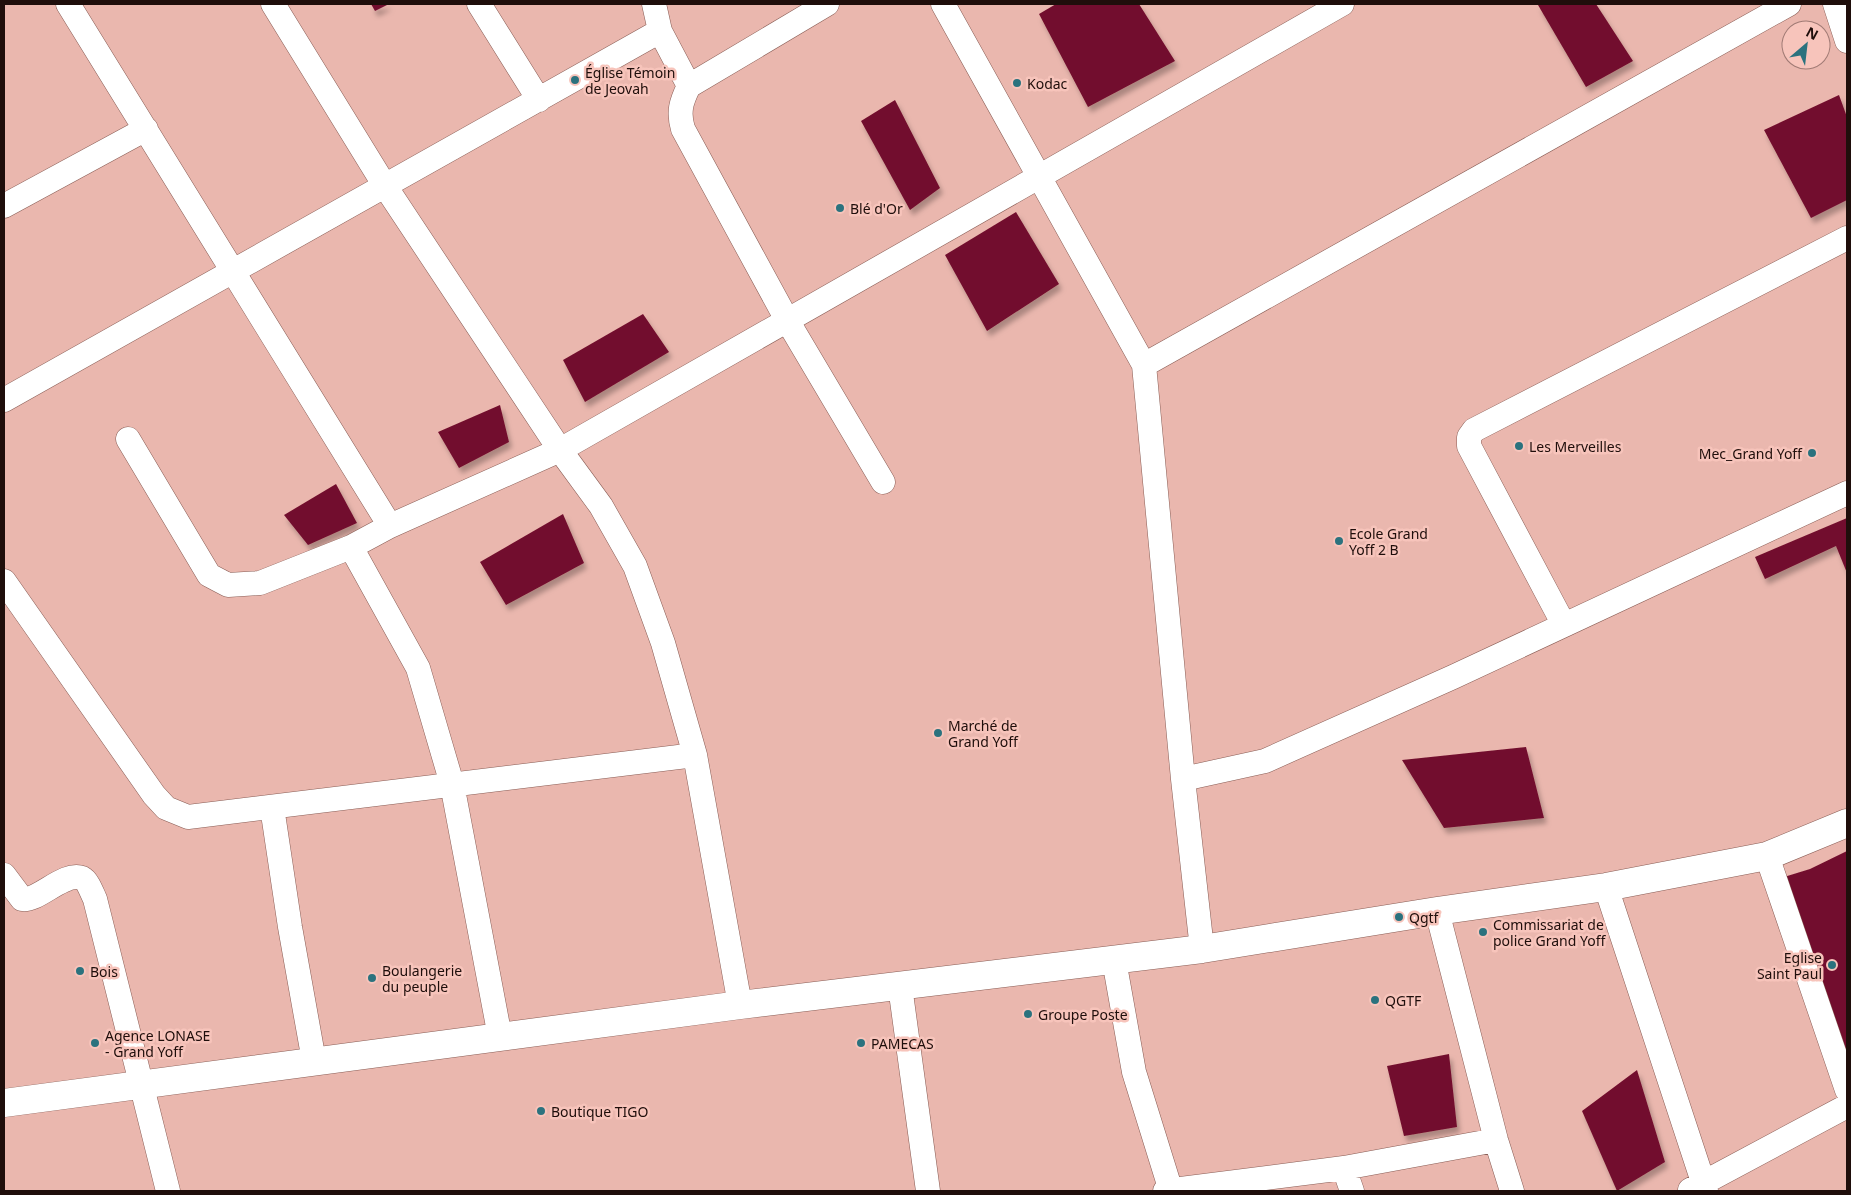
<svg xmlns="http://www.w3.org/2000/svg" width="1851" height="1195" font-family="'Noto Sans',sans-serif">
<defs>
<filter id="shadow"><feDropShadow dx="3" dy="5.5" stdDeviation="2.5" flood-color="#0004"/></filter>
</defs>
<rect width="100%" height="100%" fill="#eab7ae"/>
<!-- building -->
<path fill="#720f2d" filter="url(#shadow)" d="M371 4H389L375 11Z
M1056 4H1139L1175 61 1088 107 1039 14Z
M1542 4H1596L1633 61 1586 87 1538 5Z
M1839 95 1847 117V200L1811 218 1764 130Z
M895 100 940 188 910 210 861 121Z
M1016 212 1059 284 987 331 945 255Z
M643 314 669 352 585 402 563 360Z
M500 405 509 442 459 468 438 432Z
M336 484 357 523 308 545 284 515Z
M563 514 584 563 506 605 480 562Z
M1847 518V573L1836 546 1765 579 1755 557Z
M1526 747 1544 818 1444 828 1402 760Z
M1847 851V1053L1784 877 1810 869Z
M1449 1054 1457 1127 1404 1136 1387 1066Z
M1637 1070 1665 1162 1617 1191 1582 1111Z"/>
<g fill="none" stroke-linecap="round" stroke-linejoin="round">
<!-- minor casing -->
<g stroke="#895d55" stroke-width="25">
<path id="minor" d="M68 4 390 526
M273 4 385 186 560 450 601 506 635 566 663 643 695 755 740 1005
M479 4 539 100
M654 4 660 31 689 86C681 102 678 112 683 129L787 320 883 482
M943 4 1144 365 1183 779 1202 949
M1835 4 1847 41
M689 86 827 4
M4 206 146 129
M1144 365 1789 4
M4 400 660 31
M128 439 209 575 228 585 260 583 351 547 390 526 560 450 1342 4
M351 547 418 668 452 784 500 1037
M4 581 154 795 166 808 188 817 695 755
M1564 625 1469 446V437L1474 430 1847 238
M1183 779 1265 761 1453 677 1847 493
M272 807 290 927 314 1061
M1767 856 1847 1090
M4 875 22 899C38 902 64 871 82 878 88 881 92 893 95 899L168 1191
M1606 887 1706 1191
M1437 911 1496 1140 1512 1191
M1114 960 1134 1072 1171 1191
M900 986 928 1191
M1344 1168 1352 1191
M1690 1190 1847 1106
M1165 1191 1344 1168 1496 1140"/>
</g>
<!-- tertiary casing -->
<g stroke="#895d55" stroke-width="29">
<path id="tertiary" d="M4 1103 740 1005 1202 949 1437 911 1606 887 1767 856 1847 823"/>
</g>
<!-- minor -->
<use href="#minor" stroke="#fff" stroke-width="24"/>
<!-- tertiary -->
<use href="#tertiary" stroke="#fff" stroke-width="28"/>
</g>
<!-- markers -->
<g fill="#2b727e" stroke="#f7c4bb" stroke-width="2">
<circle cx="575" cy="80" r="5"/>
<circle cx="1017" cy="83" r="5"/>
<circle cx="840" cy="208" r="5"/>
<circle cx="1519" cy="446" r="5"/>
<circle cx="1812" cy="453" r="5"/>
<circle cx="1339" cy="541" r="5"/>
<circle cx="938" cy="733" r="5"/>
<circle cx="1399" cy="917" r="5"/>
<circle cx="1483" cy="932" r="5"/>
<circle cx="1832" cy="965" r="5"/>
<circle cx="80" cy="971" r="5"/>
<circle cx="372" cy="978" r="5"/>
<circle cx="1375" cy="1000" r="5"/>
<circle cx="1028" cy="1014" r="5"/>
<circle cx="95" cy="1043" r="5"/>
<circle cx="861" cy="1043" r="5"/>
<circle cx="541" cy="1111" r="5"/>
</g>
<g text-anchor="middle" dominant-baseline="central" stroke-width="5" stroke-linejoin="round" paint-order="stroke">
<!-- poi labels -->
<g font-size="14" fill="#1f0e0b" stroke="#f7c4bb" text-anchor="start">
<text x="585" y="72">Église Témoin<tspan x="585" dy="16">de Jeovah</tspan></text>
<text x="1027" y="83">Kodac</text>
<text x="850" y="208">Blé d'Or</text>
<text x="1529" y="446">Les Merveilles</text>
<text x="1802" y="453" text-anchor="end">Mec_Grand Yoff</text>
<text x="1349" y="533">Ecole Grand<tspan x="1349" dy="16">Yoff 2 B</tspan></text>
<text x="948" y="725">Marché de<tspan x="948" dy="16">Grand Yoff</tspan></text>
<text x="1409" y="917">Qgtf</text>
<text x="1493" y="924">Commissariat de<tspan x="1493" dy="16">police Grand Yoff</tspan></text>
<text x="1822" y="957" text-anchor="end">Eglise<tspan x="1822" dy="16">Saint Paul</tspan></text>
<text x="382" y="970">Boulangerie<tspan x="382" dy="16">du peuple</tspan></text>
<text x="90" y="971">Bois</text>
<text x="1385" y="1000">QGTF</text>
<text x="1038" y="1014">Groupe Poste</text>
<text x="105" y="1035">Agence LONASE<tspan x="105" dy="16">- Grand Yoff</tspan></text>
<text x="871" y="1043">PAMECAS</text>
<text x="551" y="1111">Boutique TIGO</text>
</g>
</g>
<!-- border -->
<rect width="1851" height="1195" fill="none" stroke="#1f0e0b" stroke-width="10"/>
<!-- north arrow -->
<g transform="translate(1806 45) rotate(28)"><circle r="24" fill="#f7c4bb" stroke="#a17b75"/>
<path d="M0-4L9 19L0 12L-9 19Z" fill="#2b727e"/>
<text y="-8" font-size="14" font-weight="bold" text-anchor="middle" fill="#1f0e0b">N</text>
</g>
</svg>
